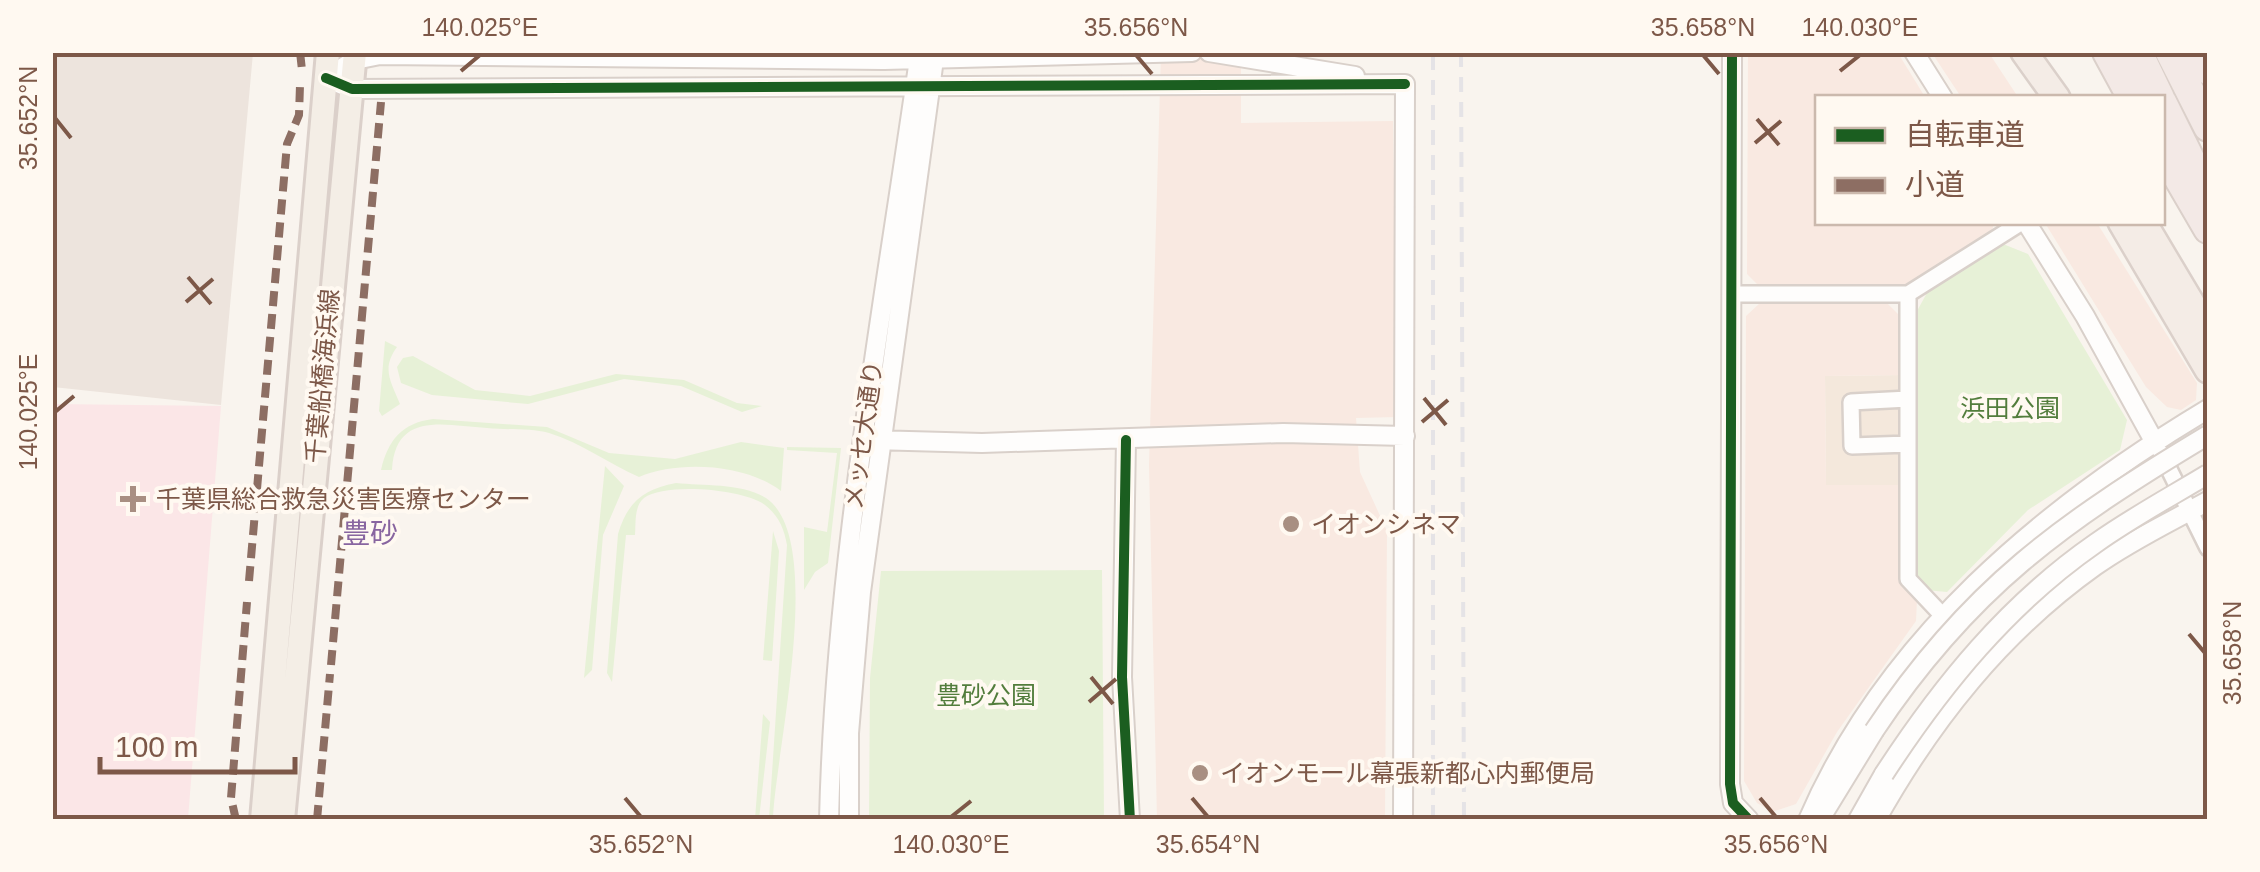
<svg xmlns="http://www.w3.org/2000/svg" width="2260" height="872" font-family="Helvetica,'Noto Sans JP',sans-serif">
<rect width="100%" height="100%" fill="#f9f4ee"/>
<!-- residential -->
<path fill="#f4e8dc" d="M1904 375 1905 485H1826L1825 376Z"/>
<!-- commercial -->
<path fill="#f9e9e1" d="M1161 53H1241V123L1393 121 1398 417 1356 418 1360 472 1387 531 1385 819 1157 820 1149 465Z
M1748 53H1898L1925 97 1818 98V222L1994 223 1992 231 1915 283 1901 286 1760 287 1747 274Z
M1932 53H1989L2018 97H1961Z
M2045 223H2097L2197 383 2196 400 2181 410 2167 407 2146 387Z
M1886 302 1902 318 1904 375 1825 376 1826 485H1905L1901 586 1917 600 1916 621 1837 732 1796 804 1772 812 1757 803 1744 781 1746 316 1760 303Z"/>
<!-- industrial -->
<path fill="#ede4dd" d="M53 52 253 53 221 405 53 387Z"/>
<!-- medical -->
<path fill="#fbe6e7" d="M53 404 221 406 188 819 53 820Z"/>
<!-- green -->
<path fill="#e7f1d7" d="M2003 244 2028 254 2127 420 2120 450 2028 510 1947 592 1925 590 1916 571 1917 311 1928 291Z
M385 341 397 347C381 369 391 381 400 404L382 416 379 411Z
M413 356 475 390 530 396 616 374 684 380 737 403 762 406 742 412 681 386 624 379 528 404 432 395 401 383 397 367 403 358Z
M433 419 547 427 609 453 675 459 741 442 784 448 781 491C746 464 679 460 639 477 609 464 582 443 549 433 530 428 507 430 487 428 444 425 395 411 392 470H381C388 440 402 423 433 419Z
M787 447 841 448 828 563 815 572 804 590V527L827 532 837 453 787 450Z
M605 466 624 486 603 535 592 670 584 678Z
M676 483C703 486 743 483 766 498 827 539 775 754 773 819H769L787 545C784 528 778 515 765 505 745 489 665 482 644 498 634 506 636 523 635 535H626L612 682 607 673 618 534C627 503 643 489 676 483Z
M773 531 779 551 772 661 763 660Z
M1102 570 1104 819H869L870 678 881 571Z
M763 714 770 722 759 819H755Z"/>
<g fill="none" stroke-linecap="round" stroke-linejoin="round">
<!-- minor casing -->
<g stroke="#d9d0ca" stroke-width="20">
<path id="minor" d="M1731 294H1908L2022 222
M1908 294V579L1942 615
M1908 399 1851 402 1852 446 1908 444
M2161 453 2208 548"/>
</g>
<!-- tertiary casing -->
<g stroke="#d9d0ca" stroke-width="22">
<path id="tertiary" d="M1209 52 1355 76
M1732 52 1730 784 1733 803 1749 820
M1914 52 1943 98
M326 78 352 89 1405 84
M326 78 355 60 380 55 884 60 1192 52
M2026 222 2085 316 2154 441
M872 440 982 443 1283 433 1405 436
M1126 440 1122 677 1130 820
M1820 819 1874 731
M829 820C835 561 884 308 920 52
M849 820V733L861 592 935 52
M1403 820 1405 84
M1808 820C1886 639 2043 508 2208 409
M1858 820 1884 774
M1876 820C1932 720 2001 633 2095 566 2130 541 2170 522 2208 501"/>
</g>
<!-- primary casing -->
<g stroke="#dbd0ca" stroke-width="28">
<path id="primary" d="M262 820 328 52
M283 820 355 52"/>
</g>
<!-- trunk casing -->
<g stroke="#dbd0ca" stroke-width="30">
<path id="trunk" d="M2024 52 2057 98
M2121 222 2208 370
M2143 222 2208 331"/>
</g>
<!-- motorway casing -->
<g stroke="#dbd0ca" stroke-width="32">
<path id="motorway" d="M2107 52 2132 98
M2138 52 2160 98
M2170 52 2208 127
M2200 52 2208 70
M2162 102 2208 195
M2162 150 2208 229"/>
</g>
<!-- minor -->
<use href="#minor" stroke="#fefdfc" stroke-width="15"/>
<!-- tertiary -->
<use href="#tertiary" stroke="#fefdfc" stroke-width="18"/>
<!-- primary -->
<use href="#primary" stroke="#f4eee6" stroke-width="22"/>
<!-- trunk -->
<use href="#trunk" stroke="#f4ece6" stroke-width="25"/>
<!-- motorway -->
<use href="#motorway" stroke="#f3e9e6" stroke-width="28"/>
<!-- rail -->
<path stroke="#e5e3e6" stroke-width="4" stroke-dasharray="15 10" stroke-linecap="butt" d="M1461 52 1464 820
M1433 820V52"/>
<!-- tertiary-bridge casing -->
<g stroke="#d9d0ca" stroke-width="22" stroke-linecap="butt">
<path id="tertiary-bridge" d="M1874 731C1969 588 2063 522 2208 435
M1884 774C1942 685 2008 604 2096 543 2131 518 2170 497 2208 474"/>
</g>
<!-- tertiary-bridge -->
<use href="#tertiary-bridge" stroke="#fefdfc" stroke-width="18"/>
<!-- quiet -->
<path stroke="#8d6e63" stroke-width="8" stroke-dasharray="15 8" stroke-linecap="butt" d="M300 52 302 70
M249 581 287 144 299 115 300 85
M331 665 381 102
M236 820 231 798 247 602
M317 820 330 674"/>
<!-- cycleway casing -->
<g stroke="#fff9f1" stroke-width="16">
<path id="cycleway" d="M1732 52 1730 784 1733 803 1749 820
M326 78 352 89 1405 84
M1126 440 1122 677 1130 820"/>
</g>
<!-- cycleway -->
<use href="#cycleway" stroke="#1b5e20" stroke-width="10"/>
</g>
<!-- ticks -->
<path fill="none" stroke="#7d5848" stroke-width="4" d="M1136 55 1152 74M1703 55 1719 74M461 71 480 55M1840 71 1860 55M55 118 71 138M1757 119 1779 145M1755 143 1781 121M188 277 211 304M186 302 213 279M1424 398 1446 425M55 412 74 396M1422 422 1448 400M2189 634 2205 653M1091 677 1113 704M1089 702 1116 679M625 798 641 817M1192 798 1208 817M1760 798 1776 817M951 817 971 801"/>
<!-- markers -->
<g fill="#a88f82" stroke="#fff9f1" stroke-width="4">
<path d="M128 484h10v10h10v10h-10v10h-10v-10h-10v-10h10z"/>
<circle cx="1291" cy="524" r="10"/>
<circle cx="1200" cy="773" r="10"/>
</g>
<g text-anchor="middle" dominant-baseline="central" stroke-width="8" stroke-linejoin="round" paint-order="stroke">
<!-- street labels -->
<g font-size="25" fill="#7d5848" stroke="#fff9f1">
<text transform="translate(322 376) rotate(-85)">千葉船橋海浜線</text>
<text transform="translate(863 435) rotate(-82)">メッセ大通り</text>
</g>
<!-- park labels -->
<g font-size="25" fill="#527d3c" stroke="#fff9f1">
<text x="2010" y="408">浜田公園</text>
<text x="986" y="695">豊砂公園</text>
</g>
<!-- poi labels -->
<g font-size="25" fill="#7d5848" stroke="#fff9f1" text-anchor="start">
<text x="156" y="499">千葉県総合救急災害医療センター</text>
<text x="1311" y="524">イオンシネマ</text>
<text x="1220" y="773">イオンモール幕張新都心内郵便局</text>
</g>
<!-- neighbourhood labels -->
<g font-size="28" fill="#8865a0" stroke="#fff9f1">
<text x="370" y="533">豊砂</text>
</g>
</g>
<!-- border -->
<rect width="2260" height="872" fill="none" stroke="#fff9f1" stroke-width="110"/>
<!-- legend -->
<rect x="1815" y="95" width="350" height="130" fill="#fff9f1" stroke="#cbb9ad" stroke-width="2.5"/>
<rect x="1835" y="128" width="50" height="15" fill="#1b5e20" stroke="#cbb9ad" stroke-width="2.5"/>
<text x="1905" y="145" font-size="30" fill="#7d5848">自転車道</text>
<rect x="1835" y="178" width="50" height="15" fill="#8d6e63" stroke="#cbb9ad" stroke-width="2.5"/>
<text x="1905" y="195" font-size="30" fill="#7d5848">小道</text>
<!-- scale -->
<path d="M100 757v15h195v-15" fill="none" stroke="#7d5848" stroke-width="5"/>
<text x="115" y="757" font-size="30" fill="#7d5848" stroke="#fff9f1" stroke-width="8" paint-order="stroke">100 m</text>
<rect x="55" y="55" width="2150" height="762" fill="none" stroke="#7d5848" stroke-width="4"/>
<g font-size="25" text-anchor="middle" fill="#7d5848">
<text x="480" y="36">140.025°E</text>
<text x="1136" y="36">35.656°N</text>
<text x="1703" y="36">35.658°N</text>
<text x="1860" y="36">140.030°E</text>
<text transform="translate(28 118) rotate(-90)" y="9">35.652°N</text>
<text transform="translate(28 412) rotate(-90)" y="9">140.025°E</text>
<text transform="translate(2232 653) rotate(-90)" y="9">35.658°N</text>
<text x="641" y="853">35.652°N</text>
<text x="951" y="853">140.030°E</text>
<text x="1208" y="853">35.654°N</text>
<text x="1776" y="853">35.656°N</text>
</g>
</svg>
